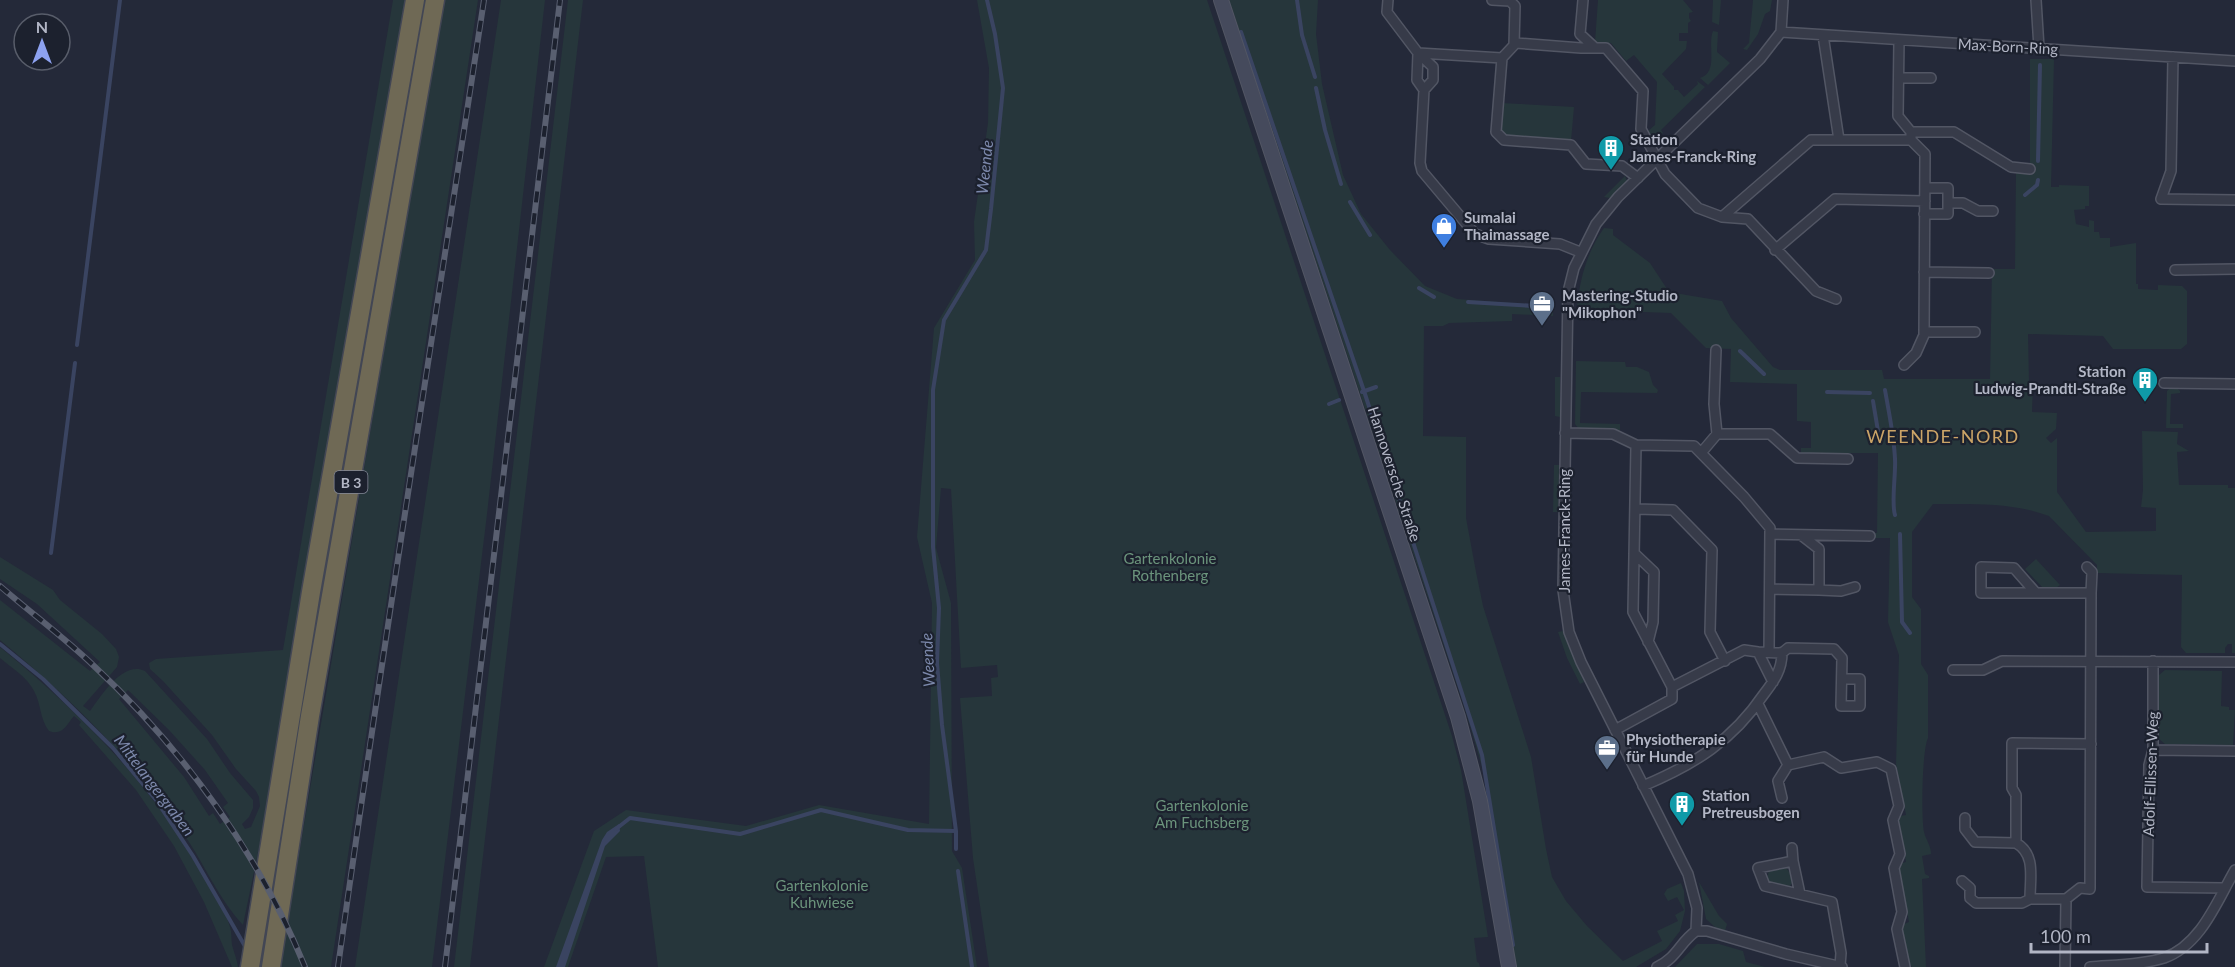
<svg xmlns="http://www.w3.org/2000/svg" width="2235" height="967" font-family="Lato,sans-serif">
<rect width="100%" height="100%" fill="#242939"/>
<!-- green -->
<path fill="#26363b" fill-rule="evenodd" d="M393 0H407L261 838 243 925C218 898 204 863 183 833 132 758 69 697 0 640V600L90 671 100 662 37 604 0 579V557L53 590 60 600 102 634 116 649 119 657 117 667 83 706 90 711C101 696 123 660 145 671L207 739 230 773 253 800V808L249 817 242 824 245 829 251 827 260 806 259 797 256 791 236 769 212 735 163 681 150 669 149 663 156 659 283 650ZM128 690 169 730 205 770 228 803 223 807 230 817 220 824 213 813 209 816 184 777 119 699Z
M443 0H478L331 967H280Z
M501 0H545L487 514 432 967H355Z
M568 0H583L470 967H454Z
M977 0H1207L1452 736 1461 770 1488 937 1474 938 1477 962 1479 963 1480 967H989L973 858 960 698 992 696 991 678 998 677 997 665 961 668 951 489 941 488 936 548 951 603 952 851 962 868 977 967H658L644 856 606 857 568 967H544L594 831 626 810 746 826 819 805 929 824 932 603 917 537 934 328 975 260 974 222 988 123 989 68Z
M1229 0H1318L1316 34 1322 84 1343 175 1361 214 1390 250 1425 286 1457 299 1553 306V316L1512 314V321L1449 323 1443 326H1424L1423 436 1466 437V518L1476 572 1483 606 1531 757 1546 849 1552 877 1566 901 1587 926 1623 961 1662 941 1657 931 1678 921 1675 915 1684 910 1677 897 1668 901 1664 894 1667 889 1681 883 1684 891 1685 911 1680 931 1666 949 1636 967H1515L1483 770 1465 709Z
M1598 0H1683L1693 12 1689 13V18L1691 21 1688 23V33H1679V41H1687L1686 49 1662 74 1674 87V90H1678L1684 97 1698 84 1697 81 1705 87 1661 130 1663 133 1654 143 1648 131 1655 125 1657 82 1634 55 1626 61 1611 43 1595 42Z
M1713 0H1721L1719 25 1712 22Z
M1753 0H1772L1770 11 1765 14 1758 34 1747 50 1743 49 1749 43Z
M1713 31 1718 32 1717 52 1730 63 1708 85 1700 78C1719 72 1707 46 1713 31Z
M2030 59H2054L2051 187H2059V185L2089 186V206H2085V209L2074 210 2076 224 2089 227V220L2094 221V232H2099L2100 238H2110V247L2136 243V284H2138V289L2158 290V285L2182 286 2187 291V344L2181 349H2113L2103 336 2028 334 2029 382H2033L2032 412 2057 413 2056 429 2046 438 2051 443 2057 438V492L2086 532 2156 531V508L2141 507 2143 490 2142 431 2178 432 2177 444 2189 451 2177 452 2179 485H2228V488H2235V653H2232V644H2228L2225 648V653H2186L2181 647 2182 575 2097 573V565L2049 516C2012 502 1972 504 1933 504L1912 532V597L1921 609V664L1928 675V738C1922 750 1921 817 1924 832 1926 840 1931 846 1931 854L1922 856 1925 874 1929 876V878L1922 879 1926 967H1912L1910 964 1901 928 1904 924 1909 922 1899 868 1902 863 1906 862 1898 820 1900 816 1906 815 1896 764 1899 655 1888 622 1890 538H1870V533H1877L1878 453H1801V448H1811V422L1797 421V384L1730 382 1731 349 1706 348 1671 313 1587 310V307H1577C1580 278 1587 252 1604 228L1613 229V235L1650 263 1669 292 1722 301 1731 318 1773 367 1780 370H1882L1884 379H1990L1992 269H2015L2016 172 2030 171Z
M1501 103 1574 107 1571 141 1504 137 1499 132Z
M1625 176 1627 181 1610 198 1604 197Z
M1576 361 1625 362 1626 367H1637L1649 372 1653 385 1658 390 1657 393 1581 392 1580 423 1620 424V430L1579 429 1575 424Z
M1555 377H1560V417L1555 416Z
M2170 388H2177L2180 391V393L2171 394 2170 424H2183V428H2166L2167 391Z
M1554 465H1559L1558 512H1553Z
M2036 559 2060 585 2056 588 2042 587 2025 569Z
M1563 631 1584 682 1580 684 1567 658 1558 632Z
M0 647C82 714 155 788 207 882 215 896 226 912 230 927 232 933 231 939 232 945 234 952 237 960 238 967H232L204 902 174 846 136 790 79 725 81 722 74 716C66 725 63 736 49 731 40 720 41 703 34 691 27 677 12 668 0 658Z
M2165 670 2222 671 2221 706 2229 707V710H2235L2233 745 2165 744 2159 739V675Z
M1782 867 1786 868 1791 874 1792 883 1790 886 1773 884 1767 879 1769 870Z
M1699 882 1719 916 1727 924 1725 931 1715 927 1706 919Z
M1697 944H1719L1743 951 1746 962 1765 967H1675Z"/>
<!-- water -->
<path fill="#3a4461" d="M619 824 620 831 605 846 565 967H556L602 840 607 832Z"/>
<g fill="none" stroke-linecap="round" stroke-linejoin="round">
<!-- stream -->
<path stroke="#3a4461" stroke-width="4" d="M1297 0 1302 35 1315 77
M1241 32 1364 391 1482 755 1513 945
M1316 88 1325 130 1341 184
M2038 161 2040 65
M2025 195 2037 185 2038 180
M1350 202 1370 235
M1419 288 1434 297
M1468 302 1551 307
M77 345 120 0
M1740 351 1764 374
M1885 390C1889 413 1894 436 1895 459 1896 474 1891 503 1895 515
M1362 392 1376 387
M1827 392 1870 393
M1873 401 1880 443
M1329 404 1339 400
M1900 534 1902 622 1910 633
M51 553 75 363
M0 644 43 679 113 748 156 800 193 856 246 948
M616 829 630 818 740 834 821 810 908 830 956 831 942 725 937 663 939 608 933 547V390L944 320 986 250 991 209 1003 88 995 34 987 0
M956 831V849
M958 871 972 967"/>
<!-- street casing -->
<g stroke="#525664" stroke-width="12">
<path id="street" d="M1388 0 1387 12 1418 53 1502 58 1496 132 1504 140 1571 145 1586 164 1622 166 1638 178
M1492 0 1510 1 1515 6 1514 45
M1583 0 1580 34 1594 47
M2036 0 2039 48
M1781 32 2235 61
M1781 32 1783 0
M1823 35 1839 140
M1899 40 1898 116 1911 132V140L1925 154 1924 335 1916 353 1904 365
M2173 57 2171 171 2161 199 2235 200
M1502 58 1516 43 1581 48H1606L1643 91 1641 129 1665 174 1698 208 1722 217 1748 219 1816 291 1836 299
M1899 78H1931
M1424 90 1433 80V67L1418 53 1417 80 1424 90 1420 163 1422 171 1475 234 1489 239 1560 244 1580 252
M1911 132H1954L2011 167 2030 169
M1948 203H1963L1978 211H1993
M1924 214H1948V188H1925
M1722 217 1811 140H1911
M1775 250 1835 199 1925 201
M2175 270 2235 269
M1924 272 1989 273
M1924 332H1975
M2164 383 2235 384
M1565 433 1613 434 1636 445 1694 446 1744 497 1770 528 1769 652
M1717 434H1770L1797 458 1848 459
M1636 445 1633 612 1672 687
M1701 453 1717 434 1714 404 1716 350
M1636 509 1673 510 1712 550 1710 632 1725 661
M1770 534 1870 536
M1634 553 1654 572 1653 622 1648 642
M2087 567 2092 572 2091 593
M1770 589 1819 590V549L1801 535
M1819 590 1841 591 1855 587
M2036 593 2014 568 1981 567V593H2091L2090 889 2080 888 2066 899 2065 967
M2153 661V750L2149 765 2147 887 2224 888
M1953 670H1983L2002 661 2235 662
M1773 682 1758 652 1782 653 1788 648 1834 649 1842 658 1841 706H1860V679H1842
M1758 704 1788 765 1824 757 1841 768 1877 762 1891 769 1899 806 1893 820 1900 854 1894 868 1902 912 1897 929 1905 967
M1615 730 1672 699V687L1744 650 1758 652
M2153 750 2235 751
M1643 786C1695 764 1732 741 1764 694 1774 681 1782 670 1782 653
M1782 798 1778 781 1788 765
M1965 818V829L1975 842 2016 843
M1792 848 1793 861
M1962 881 1970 888V898L1976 903H2022L2030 899
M1800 894 1793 861 1758 868 1765 886 1832 902 1841 953 1840 966
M2066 899H2030C2030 878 2036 854 2016 843V795L2012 788V743L2091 744
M1696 931 1697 908 1688 874 1581 662 1569 632 1563 590 1568 292 1574 268 1596 224 1618 197 1760 59 1781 32
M1696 931H1707L1786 954 1842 967
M1657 967C1677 958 1680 942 1696 931
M2090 967C2114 965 2141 965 2164 958 2201 945 2217 901 2235 870"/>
</g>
<!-- secondary casing -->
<g stroke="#525664" stroke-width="16">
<path id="secondary" d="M1221 0 1458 717 1480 801 1509 967"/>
</g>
<!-- highway casing -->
<g stroke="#424654" stroke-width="21">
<path id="highway" d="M250 967 311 592 415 0
M271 967 310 716 435 0"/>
</g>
<!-- street -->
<use href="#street" stroke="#373b49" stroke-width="9"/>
<!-- secondary -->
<use href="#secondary" stroke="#454a5c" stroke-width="14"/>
<!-- highway -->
<use href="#highway" stroke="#6f6955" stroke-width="18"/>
<!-- rail casing -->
<g stroke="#595f70" stroke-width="6">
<path id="rail" d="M0 586C31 613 65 638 94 666 183 749 259 854 305 967
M338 967C383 644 435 322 484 0
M445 967 560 0"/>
</g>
<!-- rail -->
<use href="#rail" stroke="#1c212e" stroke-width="4" stroke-dasharray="11" stroke-linecap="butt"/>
</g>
<!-- icons -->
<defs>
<g id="building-pin" transform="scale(1.35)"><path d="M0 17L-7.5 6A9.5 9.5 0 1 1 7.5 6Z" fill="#0f9aa8" stroke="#1c212e"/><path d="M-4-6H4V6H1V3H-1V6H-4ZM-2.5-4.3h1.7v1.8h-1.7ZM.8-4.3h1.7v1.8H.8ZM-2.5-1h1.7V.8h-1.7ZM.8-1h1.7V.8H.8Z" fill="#fff"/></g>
<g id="shop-pin" transform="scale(1.35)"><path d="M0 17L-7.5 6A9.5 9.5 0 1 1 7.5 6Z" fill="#3f7fe0" stroke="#1c212e"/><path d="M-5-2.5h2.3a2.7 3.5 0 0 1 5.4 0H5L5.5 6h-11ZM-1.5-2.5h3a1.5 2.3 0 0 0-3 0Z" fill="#fff"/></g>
<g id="office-pin" transform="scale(1.35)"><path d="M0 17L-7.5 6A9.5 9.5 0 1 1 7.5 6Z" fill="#5c6f8a" stroke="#1c212e"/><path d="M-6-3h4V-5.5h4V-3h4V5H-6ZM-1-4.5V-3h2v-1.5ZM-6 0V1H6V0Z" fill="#fff"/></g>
</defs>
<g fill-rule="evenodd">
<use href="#building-pin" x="1611" y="148"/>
<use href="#shop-pin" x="1444" y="226"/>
<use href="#office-pin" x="1542" y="304"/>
<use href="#building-pin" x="2145" y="380"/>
<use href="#office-pin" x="1607" y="748"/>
<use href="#building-pin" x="1682" y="804"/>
</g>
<g text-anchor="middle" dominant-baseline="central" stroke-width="4.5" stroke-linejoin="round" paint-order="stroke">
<!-- shield labels -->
<rect fill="#1c212e" stroke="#858998" stroke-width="1.5" x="334.5" y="471" width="33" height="22" rx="4.5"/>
<g font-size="14" font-weight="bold" fill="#b2b6c5">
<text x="351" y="482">B 3</text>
</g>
<!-- street labels -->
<g font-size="15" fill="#b2b6c5" stroke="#1c212e">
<text transform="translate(2008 46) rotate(3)">Max-Born-Ring</text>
<text transform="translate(1395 474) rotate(72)">Hannoversche Straße</text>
<text transform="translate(1564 531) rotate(-90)">James-Franck-Ring</text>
<text transform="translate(2150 774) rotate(-88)">Adolf-Ellissen-Weg</text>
</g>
<!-- poi labels -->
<g font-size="15" font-weight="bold" fill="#b2b6c5" stroke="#1c212e" text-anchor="start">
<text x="1630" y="139">Station<tspan x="1630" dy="17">James-Franck-Ring</tspan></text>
<text x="1464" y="217">Sumalai<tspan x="1464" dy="17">Thaimassage</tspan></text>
<text x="1562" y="295">Mastering-Studio<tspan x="1562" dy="17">"Mikophon"</tspan></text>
<text x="2126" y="371" text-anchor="end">Station<tspan x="2126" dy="17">Ludwig-Prandtl-Straße</tspan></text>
<text x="1626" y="739">Physiotherapie<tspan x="1626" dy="17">für Hunde</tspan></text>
<text x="1702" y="795">Station<tspan x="1702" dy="17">Pretreusbogen</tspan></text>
</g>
<!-- park labels -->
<g font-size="15" fill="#6b947c" stroke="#1c212e">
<text x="1170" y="558">Gartenkolonie<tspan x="1170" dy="17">Rothenberg</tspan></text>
<text x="1202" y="805">Gartenkolonie<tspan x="1202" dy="17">Am Fuchsberg</tspan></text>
<text x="822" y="885">Gartenkolonie<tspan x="822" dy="17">Kuhwiese</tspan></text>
</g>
<!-- water labels -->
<g font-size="16" font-style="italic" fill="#7c88ab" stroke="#1c212e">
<text transform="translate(984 167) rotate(-84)">Weende</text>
<text transform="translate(927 660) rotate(-93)">Weende</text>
<text transform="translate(155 785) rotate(53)">Mittelangergraben</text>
</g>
<!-- quarter labels -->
<g font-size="18" letter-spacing="1.5" fill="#cba467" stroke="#1c212e">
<text x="1943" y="436">WEENDE-NORD</text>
</g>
</g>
<!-- north arrow -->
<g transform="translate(42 42)"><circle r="28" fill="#1c212e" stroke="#585d6a" stroke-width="1.5"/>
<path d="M0-4.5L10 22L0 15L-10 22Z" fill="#8da2f0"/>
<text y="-9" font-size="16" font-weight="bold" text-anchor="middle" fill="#b2b6c5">N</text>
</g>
<!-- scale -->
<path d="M2031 943v9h176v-9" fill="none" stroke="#b2b6c5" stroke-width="3"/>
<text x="2040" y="943" font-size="18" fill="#b2b6c5" stroke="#1c212e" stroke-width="4.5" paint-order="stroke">100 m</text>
</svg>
